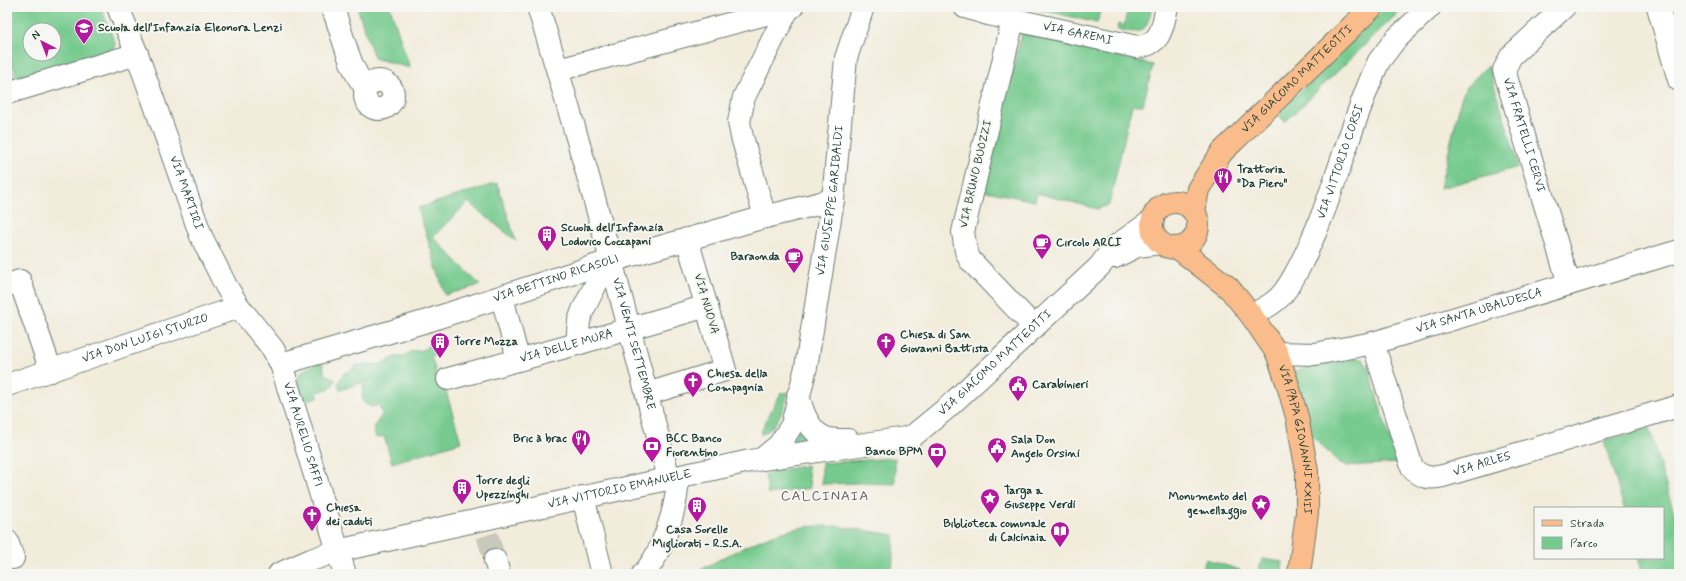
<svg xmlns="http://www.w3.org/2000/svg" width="1686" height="581" font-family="Mynerve,sans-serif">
<rect width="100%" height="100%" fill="#f6f6f2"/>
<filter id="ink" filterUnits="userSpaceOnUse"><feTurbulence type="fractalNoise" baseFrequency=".025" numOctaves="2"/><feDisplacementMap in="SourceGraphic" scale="8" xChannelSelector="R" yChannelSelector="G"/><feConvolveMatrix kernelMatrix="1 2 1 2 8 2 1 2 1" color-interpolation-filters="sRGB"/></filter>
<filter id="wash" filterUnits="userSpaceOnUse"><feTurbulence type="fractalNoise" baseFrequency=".012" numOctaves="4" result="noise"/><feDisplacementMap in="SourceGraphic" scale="16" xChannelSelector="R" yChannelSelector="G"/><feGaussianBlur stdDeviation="0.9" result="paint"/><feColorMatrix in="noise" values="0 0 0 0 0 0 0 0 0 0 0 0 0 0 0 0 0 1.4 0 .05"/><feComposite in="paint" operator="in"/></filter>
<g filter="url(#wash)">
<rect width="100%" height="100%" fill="#f2ecdb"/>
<!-- green -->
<path fill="#76ca8e" stroke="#4a8461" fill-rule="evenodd" d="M7 7H101L115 43 114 48 18 80 9 55 7 56ZM30 30H54V54H30Z
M357 7H390L410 68 374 58Z
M1030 7H1093L1101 9 1097 23Z
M1128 7H1152C1146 33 1143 35 1117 29L1118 24 1124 26Z
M1387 7H1404L1285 122 1277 113Z
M1022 33 1153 65 1143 105H1132L1109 205 1097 209 1037 193 1035 201 982 190Z
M7 59 15 81 7 83Z
M1488 65 1519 167 1440 188 1461 99 1466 87Z
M497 183 516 241 468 202 433 237 480 285 445 295 418 208Z
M431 343 435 355 431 356 437 376 436 382 445 388 461 442 392 463 384 436 376 438 373 428 382 415 379 404 373 407 365 404 362 398 364 382 340 390 338 383 344 373 350 371 355 366 366 364 379 365 395 357H402L413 351 423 350Z
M1353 359H1363L1369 370 1397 463 1347 466 1338 462 1307 431 1289 372Z
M322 362 325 374 335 379C334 389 325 390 317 392L318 397 301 402C295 374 293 373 322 362Z
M781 393H788C783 411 778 426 761 435 761 427 776 402 781 393Z
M800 426 827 443 790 444Z
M1649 428 1679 530V574H1643L1638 558H1663V508H1624L1604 441Z
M895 458V484L860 483 822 484V463Z
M807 465 810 488 768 494 765 474Z
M836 526 894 535 892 574H693C726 556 763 535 799 528 811 525 824 527 836 526Z
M1206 559 1240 570 1239 574H1201Z
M1262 559 1283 562 1281 574H1246L1247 570 1258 573Z
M1371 565 1401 574H1368Z"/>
</g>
<g filter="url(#ink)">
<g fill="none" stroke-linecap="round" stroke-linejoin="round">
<!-- minor-tunnel -->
<path stroke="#c8c9ba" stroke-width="22" stroke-dasharray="22 11" stroke-linecap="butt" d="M487 535 495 560"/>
<!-- minor casing -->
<g stroke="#697a6e" stroke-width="24">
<g id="minor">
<path id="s1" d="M118 7 137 54 201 236 226 286 239 307 273 349 281 364 345 574"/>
<path d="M332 7C342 29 349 72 367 88"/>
<path id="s2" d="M538 7C587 163 627 321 669 478"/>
<path id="s3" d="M965 7 988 14 1137 47C1162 44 1162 28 1167 7"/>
<path id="s4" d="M1564 7 1511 56 1504 70 1569 284"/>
<path d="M1658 7 1679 80"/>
<path d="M1013 20 963 232 966 251 970 260 1034 327"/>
<path d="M558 70 792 7"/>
<circle cx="379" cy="95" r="14"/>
<path d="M7 93 137 54"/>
<path d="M765 217 742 137 739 122 744 97 789 7"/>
<path d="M1115 257 1137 246 1161 243"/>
<path d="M7 285 20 281 51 371"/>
<path d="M502 297 518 359"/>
<path id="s5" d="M1251 315C1263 309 1276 303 1284 292 1297 275 1306 253 1315 233 1339 177 1353 116 1379 61L1395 40 1430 7"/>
<path id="s6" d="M1373 343 1412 467C1421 478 1430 479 1443 476L1679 406"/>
<path d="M577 344 579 321 583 310 597 282 604 263"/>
<path id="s7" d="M1277 353 1315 354 1373 343 1679 251"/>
<path id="s8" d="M281 364 427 321 604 263 765 217 833 200"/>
<path id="s9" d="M448 379 577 344 707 306"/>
<path id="s10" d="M7 385 239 307"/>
<path d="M647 394 725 370 687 239"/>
<path d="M798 395C802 411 810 435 829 439 835 440 842 440 848 440"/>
<path id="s11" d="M762 459 779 445 792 425 806 367 833 200 846 58 863 7"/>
<path d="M583 497 602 574"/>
<path d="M7 541 13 558"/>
<path d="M495 560 499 574"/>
<path id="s12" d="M279 574 311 560 337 551 750 461 906 438 914 435 947 408 1100 266 1113 248 1153 220"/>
<path d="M643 574C662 554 679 504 677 477"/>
</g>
</g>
<!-- major casing -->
<g stroke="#697a6e" stroke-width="24">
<g id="major">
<circle cx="1175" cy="225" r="23"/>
<path id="s13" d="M1194 212 1198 189 1222 152 1372 7"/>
<path id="s14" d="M1178 248 1229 288 1251 315 1277 353 1287 382 1297 417 1307 471V513L1299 574"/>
</g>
</g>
<!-- minor -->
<use href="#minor" stroke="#fff" stroke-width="22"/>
<!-- major -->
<use href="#major" stroke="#f9bc8a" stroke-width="22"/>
</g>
</g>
<!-- icons -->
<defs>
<g id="school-pin" transform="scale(1)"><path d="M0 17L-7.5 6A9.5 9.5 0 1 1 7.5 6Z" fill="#b5179e" stroke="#f6f6f2"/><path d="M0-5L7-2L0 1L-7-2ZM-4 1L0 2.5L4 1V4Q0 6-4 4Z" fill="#fff"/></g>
<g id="restaurant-pin" transform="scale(1)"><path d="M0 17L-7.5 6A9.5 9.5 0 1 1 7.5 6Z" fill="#b5179e" stroke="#f6f6f2"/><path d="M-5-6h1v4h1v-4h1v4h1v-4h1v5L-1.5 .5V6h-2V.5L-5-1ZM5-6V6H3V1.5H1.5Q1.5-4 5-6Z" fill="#fff"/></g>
<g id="building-pin" transform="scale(1)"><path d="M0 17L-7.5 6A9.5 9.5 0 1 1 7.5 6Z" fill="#b5179e" stroke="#f6f6f2"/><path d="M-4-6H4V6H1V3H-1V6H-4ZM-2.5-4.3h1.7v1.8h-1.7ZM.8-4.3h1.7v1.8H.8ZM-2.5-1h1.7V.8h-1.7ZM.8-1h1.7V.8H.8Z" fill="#fff"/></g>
<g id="cafe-pin" transform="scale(1)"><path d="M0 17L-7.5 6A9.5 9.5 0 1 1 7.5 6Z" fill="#b5179e" stroke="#f6f6f2"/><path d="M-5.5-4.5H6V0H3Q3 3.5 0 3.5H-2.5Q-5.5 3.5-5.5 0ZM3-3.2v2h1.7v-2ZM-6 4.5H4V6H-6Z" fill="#fff"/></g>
<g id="church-pin" transform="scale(1)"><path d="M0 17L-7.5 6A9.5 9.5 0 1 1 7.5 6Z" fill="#b5179e" stroke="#f6f6f2"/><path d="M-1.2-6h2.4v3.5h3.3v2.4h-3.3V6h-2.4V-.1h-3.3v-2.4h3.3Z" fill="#fff"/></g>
<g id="civic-pin" transform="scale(1)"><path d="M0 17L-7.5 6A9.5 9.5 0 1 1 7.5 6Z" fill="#b5179e" stroke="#f6f6f2"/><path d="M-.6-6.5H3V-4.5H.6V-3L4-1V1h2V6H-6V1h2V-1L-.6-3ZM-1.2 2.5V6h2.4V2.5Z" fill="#fff"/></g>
<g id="bank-pin" transform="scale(1)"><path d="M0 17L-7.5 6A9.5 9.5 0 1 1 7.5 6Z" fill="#b5179e" stroke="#f6f6f2"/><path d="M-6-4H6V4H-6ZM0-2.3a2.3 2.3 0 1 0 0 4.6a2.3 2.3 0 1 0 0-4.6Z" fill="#fff"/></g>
<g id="sight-pin" transform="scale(1)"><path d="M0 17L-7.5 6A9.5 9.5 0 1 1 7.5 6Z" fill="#b5179e" stroke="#f6f6f2"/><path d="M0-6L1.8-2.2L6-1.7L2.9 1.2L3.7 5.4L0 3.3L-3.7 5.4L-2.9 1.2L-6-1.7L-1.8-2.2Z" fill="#fff"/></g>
<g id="library-pin" transform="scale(1)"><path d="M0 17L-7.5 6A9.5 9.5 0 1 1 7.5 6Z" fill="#b5179e" stroke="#f6f6f2"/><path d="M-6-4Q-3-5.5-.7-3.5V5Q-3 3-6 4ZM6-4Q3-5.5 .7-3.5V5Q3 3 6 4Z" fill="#fff"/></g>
</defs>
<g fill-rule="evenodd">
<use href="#school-pin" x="84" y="28"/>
<use href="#restaurant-pin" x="1223" y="177"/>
<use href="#building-pin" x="547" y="235"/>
<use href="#cafe-pin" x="1042" y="243"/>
<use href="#cafe-pin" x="794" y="257"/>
<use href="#building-pin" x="440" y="342"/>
<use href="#church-pin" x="886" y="342"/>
<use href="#church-pin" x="693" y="381"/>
<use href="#civic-pin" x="1018" y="385"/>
<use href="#restaurant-pin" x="581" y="439"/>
<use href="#bank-pin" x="652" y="446"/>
<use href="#civic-pin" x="997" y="447"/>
<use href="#bank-pin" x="937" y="452"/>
<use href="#building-pin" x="462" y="488"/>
<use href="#sight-pin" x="990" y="498"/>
<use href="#sight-pin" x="1261" y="504"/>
<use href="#building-pin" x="697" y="506"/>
<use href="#church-pin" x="312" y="515"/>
<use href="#library-pin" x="1060" y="531"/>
</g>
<g text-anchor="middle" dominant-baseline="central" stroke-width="4" stroke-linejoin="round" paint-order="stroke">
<!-- poi labels -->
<g font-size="12" font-weight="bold" fill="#1f3d34" stroke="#f6f6f2" text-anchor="start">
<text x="98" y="28">Scuola dell'Infanzia Eleonora Lenzi</text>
<text x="1237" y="170">Trattoria<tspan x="1237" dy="14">"Da Piero"</tspan></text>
<text x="561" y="228">Scuola dell'Infanzia<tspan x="561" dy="14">Lodovico Coccapani</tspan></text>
<text x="1056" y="243">Circolo ARCI</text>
<text x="780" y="257" text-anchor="end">Baraonda</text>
<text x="900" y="335">Chiesa di San<tspan x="900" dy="14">Giovanni Battista</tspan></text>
<text x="454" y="342">Torre Mozza</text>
<text x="707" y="374">Chiesa della<tspan x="707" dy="14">Compagnia</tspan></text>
<text x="1032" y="385">Carabinieri</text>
<text x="567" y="439" text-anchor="end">Bric à brac</text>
<text x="666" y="439">BCC Banco<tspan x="666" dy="14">Fiorentino</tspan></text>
<text x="1011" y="440">Sala Don<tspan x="1011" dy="14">Angelo Orsini</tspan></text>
<text x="923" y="452" text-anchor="end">Banco BPM</text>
<text x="476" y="481">Torre degli<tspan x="476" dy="14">Upezzinghi</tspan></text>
<text x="1004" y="491">Targa a<tspan x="1004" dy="14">Giuseppe Verdi</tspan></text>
<text x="1247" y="497" text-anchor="end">Monumento del<tspan x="1247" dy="14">gemellaggio</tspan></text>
<text x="326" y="508">Chiesa<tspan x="326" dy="14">dei caduti</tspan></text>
<text x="1046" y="524" text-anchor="end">Biblioteca comunale<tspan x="1046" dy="14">di Calcinaia</tspan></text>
<text x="697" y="530" text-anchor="middle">Casa Sorelle<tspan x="697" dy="14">Migliorati - R.S.A.</tspan></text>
</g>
<!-- street labels -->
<g font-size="12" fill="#1f3d34" stroke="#f6f6f2">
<text stroke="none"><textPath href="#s3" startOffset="116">VIA GAREMI</textPath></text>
<text stroke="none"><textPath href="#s13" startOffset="172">VIA GIACOMO MATTEOTTI</textPath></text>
<text stroke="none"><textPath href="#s4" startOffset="156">VIA FRATELLI CERVI</textPath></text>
<text stroke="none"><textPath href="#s5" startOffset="183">VIA VITTORIO CORSI</textPath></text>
<text transform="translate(976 174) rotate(-77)">VIA BRUNO BUOZZI</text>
<text stroke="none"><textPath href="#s1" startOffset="198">VIA MARTIRI</textPath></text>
<text stroke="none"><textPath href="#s11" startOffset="274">VIA GIUSEPPE GARIBALDI</textPath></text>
<text stroke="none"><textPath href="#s8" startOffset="288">VIA BETTINO RICASOLI</textPath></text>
<text transform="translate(706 304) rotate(74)">VIA NUOVA</text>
<text stroke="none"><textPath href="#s7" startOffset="208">VIA SANTA UBALDESCA</textPath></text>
<text stroke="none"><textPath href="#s10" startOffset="146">VIA DON LUIGI STURZO</textPath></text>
<text stroke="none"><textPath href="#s2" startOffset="350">VIA VENTI SETTEMBRE</textPath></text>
<text stroke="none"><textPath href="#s9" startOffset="123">VIA DELLE MURA</textPath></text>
<text stroke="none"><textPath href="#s12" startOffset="760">VIA GIACOMO MATTEOTTI</textPath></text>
<text stroke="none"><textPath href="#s1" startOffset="469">VIA AURELIO SAFFI</textPath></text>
<text stroke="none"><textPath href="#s14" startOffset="235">VIA PAPA GIOVANNI XXIII</textPath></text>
<text stroke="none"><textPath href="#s6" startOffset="205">VIA ARLES</textPath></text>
<text stroke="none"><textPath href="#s12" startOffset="352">VIA VITTORIO EMANUELE</textPath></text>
</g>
<!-- quarter labels -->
<g font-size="14" letter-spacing="1" fill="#62585c" stroke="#f6f6f2">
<text x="825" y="496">CALCINAIA</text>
</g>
</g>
<!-- margin -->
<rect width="1686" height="581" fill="none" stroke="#f6f6f2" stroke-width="24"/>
<!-- legend -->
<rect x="1534" y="507" width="130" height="52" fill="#f6f6f2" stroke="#a0aca6"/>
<rect x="1542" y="520" width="20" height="6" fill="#f9bc8a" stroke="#a0aca6"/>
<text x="1570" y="527" font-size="12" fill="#1f3d34">Strada</text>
<rect x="1542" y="537" width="20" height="12" fill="#76ca8e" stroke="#a0aca6"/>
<text x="1570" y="547" font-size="12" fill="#1f3d34">Parco</text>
<!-- north arrow -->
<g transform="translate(42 42) rotate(318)"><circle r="19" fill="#f6f6f2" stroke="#a0aca6"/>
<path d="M0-3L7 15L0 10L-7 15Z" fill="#b5179e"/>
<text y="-6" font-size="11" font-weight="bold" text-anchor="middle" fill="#1f3d34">N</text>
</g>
</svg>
